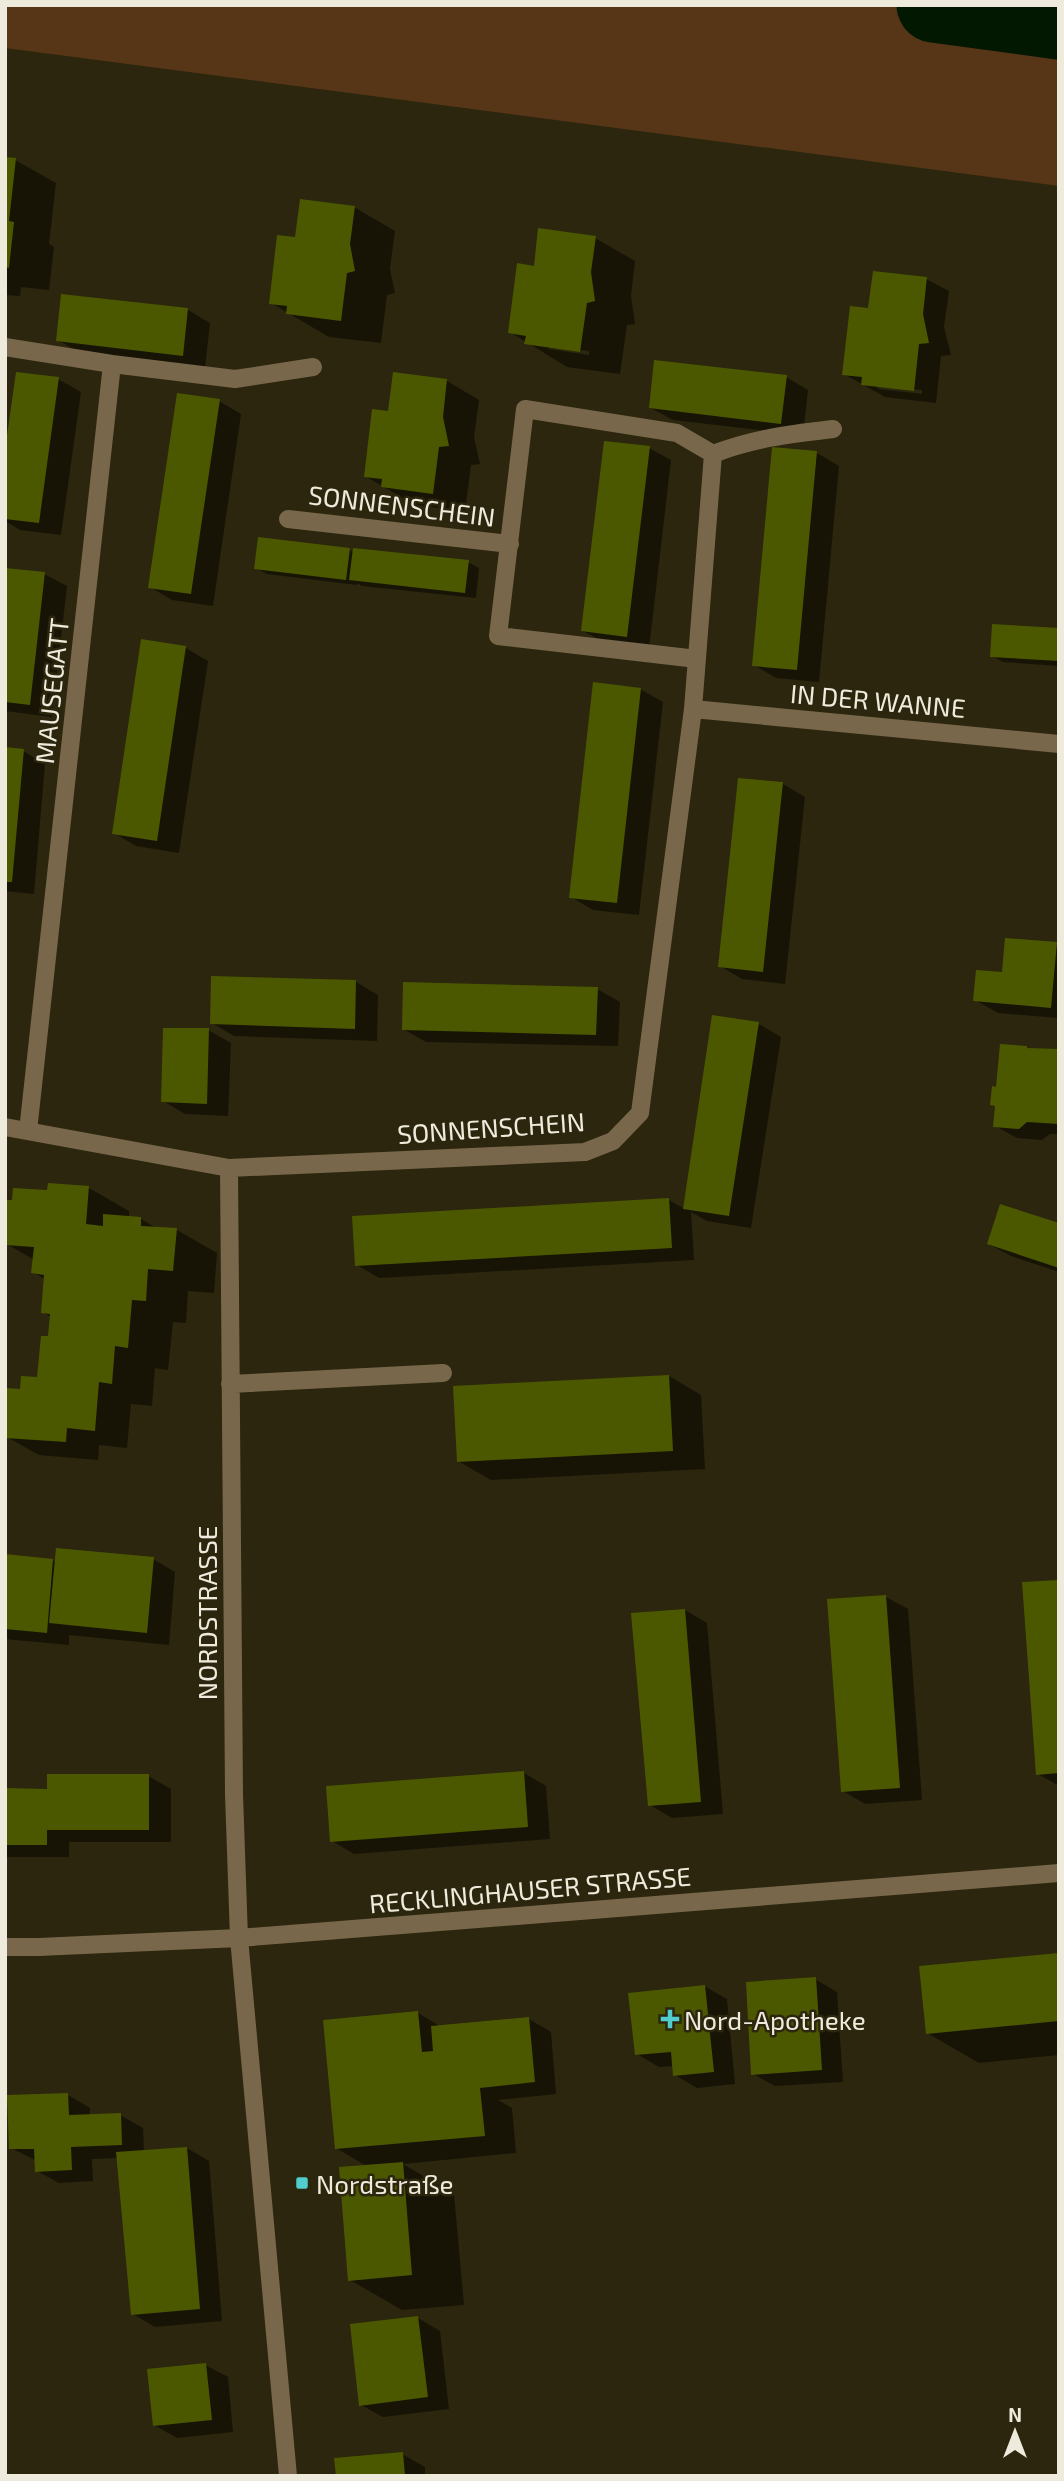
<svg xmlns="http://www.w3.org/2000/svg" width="1064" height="2481" font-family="'Exo 2',sans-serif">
<rect width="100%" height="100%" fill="#2b260d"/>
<!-- green -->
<path fill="#573617" d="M5 5H1059V186L5 48Z"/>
<!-- shadow -->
<path fill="#0007" fill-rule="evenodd" d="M5 158 15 160 56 183 49 244 54 247 49 290 21 287 20 296 5 295Z
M354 207 395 231 390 269 395 293 387 295 381 343 329 337 271 303Z
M595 238 635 261 631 296 635 324 627 325 620 374 567 367 510 332 535 268ZM549 346 589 351V355L549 349Z
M926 279 949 291 944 327 951 355 941 356 936 403 885 397 844 374 870 310ZM875 385 922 390V394L879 389Z
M63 296 188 310 210 323 205 368 80 353 58 340Z
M786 377 808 390 803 435 673 420 651 408Z
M58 379 81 392 61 535 20 530 5 521V465Z
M447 381 479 400 474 437 480 464 471 465 465 511 415 505 365 476 390 413Z
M219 401 241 414 213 606 172 600 150 587Z
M649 448 671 460 649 649 606 643 583 631Z
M817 453 839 466 819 682 776 678 754 665Z
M349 550 354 553 468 562 479 568 476 598 362 586 357 583V585L267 574 256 568Z
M5 570 44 574 67 586 52 717 5 711Z
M1059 630V666L1003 662 992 656Z
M186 648 208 661 179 853 136 846 114 833Z
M640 689 663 702 639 915 593 910 571 897Z
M5 749 23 751 45 764 34 894 5 891Z
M783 784 805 797 785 984 742 979 720 966Z
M1056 943 1059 945V1018L998 1013 975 1000Z
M356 982 378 995 377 1041 234 1036 212 1023Z
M597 989 620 1002 618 1046 426 1042 403 1029Z
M759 1024 781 1037 751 1228 707 1221 691 1212 694 1260 379 1278 357 1265 669 1200 685 1209Z
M208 1030 231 1043 228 1116 185 1114 163 1101Z
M1059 1052V1134H1050L1042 1140 1017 1138 995 1126 996 1107 992 1104 997 1089Z
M89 1188 129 1211V1218L141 1219 158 1229 177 1230 217 1253 214 1293 188 1291 186 1323 173 1322 168 1370 155 1368 152 1406 131 1404 127 1448 99 1445 98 1460 39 1455 7 1437 39 1379 49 1337 51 1317 43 1312 46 1280 33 1272 34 1260 7 1244 13 1202 49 1192Z
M1059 1225V1272L1011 1256 989 1244Z
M669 1376 701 1395 705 1469 491 1480 458 1461Z
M5 1556 56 1561 153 1559 175 1572 169 1645 69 1635V1645L5 1639Z
M1059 1582V1786L1038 1774Z
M886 1597 908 1609 922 1800 865 1804 843 1791Z
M685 1610 707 1623 723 1814 672 1818 650 1805Z
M524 1773 546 1786 550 1839 354 1854 332 1841Z
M148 1776 171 1789V1842H69V1857H5V1790H49Z
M1059 1954V2055L979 2063 927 2033Z
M815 1979 837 1992 843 2082 775 2086 753 2074Z
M704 1986 727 1999 735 2084 697 2088 675 2075 674 2066 659 2067 637 2054Z
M418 2013 440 2026 529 2019 551 2032 556 2094 498 2100 512 2108 516 2153 403 2164 454 2194 464 2305 402 2310 350 2280 368 2167 336 2148Z
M68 2095 90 2108V2116L120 2115 143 2128 144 2152 187 2148 209 2161 222 2321 155 2327 133 2314 118 2158 92 2159 93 2181 59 2183 37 2171V2161L11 2148Z
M418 2318 440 2331 449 2409 383 2417 361 2405Z
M205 2365 228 2377 233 2432 177 2438 154 2425Z
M402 2454 425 2467V2476H338Z"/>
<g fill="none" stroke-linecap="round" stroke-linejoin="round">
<!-- river -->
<path stroke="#031800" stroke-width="75" d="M934 5 1059 22"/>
</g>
<!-- building -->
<path fill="#4c5800" d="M5 157 16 158 9 221 14 222 9 268 5 267Z
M300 199 355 206 350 244 355 271 347 273 341 321 286 314 287 306 269 304 277 235 295 237Z
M538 228 596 236 591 272 595 301 587 303 580 352 524 344 526 336 508 333 517 263 534 266Z
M873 271 927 277 923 314 929 343 919 344 914 391 861 385 862 377 842 375 850 306 868 308Z
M61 294 188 308 183 356 56 341Z
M654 360 787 375 781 424 649 408Z
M16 372 59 377 39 523 5 519V450Z
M393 372 447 379 443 417 449 446 439 447 433 494 381 487 382 479 364 477 372 409 388 411Z
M177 393 220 399 191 594 148 588Z
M604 441 650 446 627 637 581 631Z
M772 447 817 451 797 670 752 666Z
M258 537 350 548 346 580 254 569Z
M353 548 469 560 465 593 349 580Z
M5 568 45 572 30 705 5 702Z
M992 624 1059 628V661L990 657Z
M141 639 186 646 157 841 112 834Z
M593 682 641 688 617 903 569 898Z
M5 747 24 749 12 882H5Z
M738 778 783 782 763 972 718 967Z
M1005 938 1057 942 1051 1008 973 1001 976 970 1002 972Z
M211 976 356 980 355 1029 210 1024Z
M403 982 598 987 596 1035 402 1030Z
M712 1015 759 1022 729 1216 683 1209Z
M163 1028H209L207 1104 161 1102Z
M1000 1044 1027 1046V1048L1059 1049V1124L1027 1122 1019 1129 993 1127 995 1106 990 1105 992 1086 996 1087Z
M48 1183 89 1186 86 1224 103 1226V1214L141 1217V1226L177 1228 173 1271 148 1269 146 1301 132 1300 128 1348 115 1346 112 1384 99 1382 95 1431 67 1428 66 1442 5 1438V1388L20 1389 21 1376 37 1377 41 1336H48L50 1314 41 1313 44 1275 31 1273 34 1247 5 1245V1200H12L13 1188 47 1190Z
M669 1198 672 1248 355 1266 352 1216Z
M1000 1204 1059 1223V1268L987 1244Z
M669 1375 673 1451 457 1462 453 1386Z
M56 1548 154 1557 147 1633 49 1623Z
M5 1554 53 1559 47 1633 5 1629Z
M1059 1580V1773L1036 1775 1022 1582Z
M886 1595 900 1788 841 1792 827 1599Z
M685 1609 701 1802 648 1806 631 1613Z
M524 1771 528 1827 330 1842 326 1786Z
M47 1774H149V1830H47V1845H5V1788L47 1789Z
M1059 1953V2021L926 2034 919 1966Z
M816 1977 822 2070 751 2075 746 1982Z
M705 1985 714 2072 673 2076 671 2052 635 2055 628 1993Z
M418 2011 422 2052 433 2051 431 2026 529 2017 535 2082 480 2088 485 2136 335 2149 323 2020Z
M68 2093 69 2115 121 2113 122 2145 71 2147 72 2170 35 2172 34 2149H9L7 2095Z
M187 2147 200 2309 131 2315 116 2152Z
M403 2162 412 2275 348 2281 339 2167Z
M418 2316 428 2397 359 2406 350 2324Z
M206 2363 212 2420 153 2426 147 2369Z
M403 2452 405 2476H336L334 2458Z"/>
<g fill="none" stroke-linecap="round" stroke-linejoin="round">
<!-- minor -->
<path stroke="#78674b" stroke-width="18" d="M5 347 112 364 235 379 313 367
M713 454C754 438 791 434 833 429
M288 519 510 544
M697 659 498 636 525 409 677 433 713 454
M693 709 1059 744
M5 1127 229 1168 585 1152 613 1141 640 1113 693 709 713 454
M28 1131 112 364
M229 1168 234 1794 239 1938 288 2476
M230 1384 443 1373
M5 1947H39L239 1938 1059 1873"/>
</g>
<!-- markers -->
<g fill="#52cdce" stroke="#2b260d" stroke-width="2.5">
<path d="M666.5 2008.5h7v7h7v7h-7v7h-7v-7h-7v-7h7z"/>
<rect x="295" y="2176" width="14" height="14" rx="3.5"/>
</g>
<g text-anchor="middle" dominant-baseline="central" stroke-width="5" stroke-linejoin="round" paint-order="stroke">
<!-- street labels -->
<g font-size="26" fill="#eeebdc" stroke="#2b260d">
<text transform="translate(402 505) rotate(7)">SONNENSCHEIN</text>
<text transform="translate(51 691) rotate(-84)">MAUSEGATT</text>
<text transform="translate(878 700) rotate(5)">IN DER WANNE</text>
<text transform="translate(491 1127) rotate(-4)">SONNENSCHEIN</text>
<text transform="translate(206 1613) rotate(-90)">NORDSTRASSE</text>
<text transform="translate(530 1889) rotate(-5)">RECKLINGHAUSER STRASSE</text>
</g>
<!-- poi labels -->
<g font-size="26" fill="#eeebdc" stroke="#2b260d" text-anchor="start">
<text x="684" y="2019">Nord-Apotheke</text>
<text x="316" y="2183">Nordstraße</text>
</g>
</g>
<!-- border -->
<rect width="1064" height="2481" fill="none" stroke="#eeebdc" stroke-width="14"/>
<!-- north arrow -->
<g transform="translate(1015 2432)" stroke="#2b260d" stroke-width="5" paint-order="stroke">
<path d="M0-5L12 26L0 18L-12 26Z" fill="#eeebdc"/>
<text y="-10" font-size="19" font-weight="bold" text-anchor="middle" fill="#eeebdc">N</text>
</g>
</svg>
